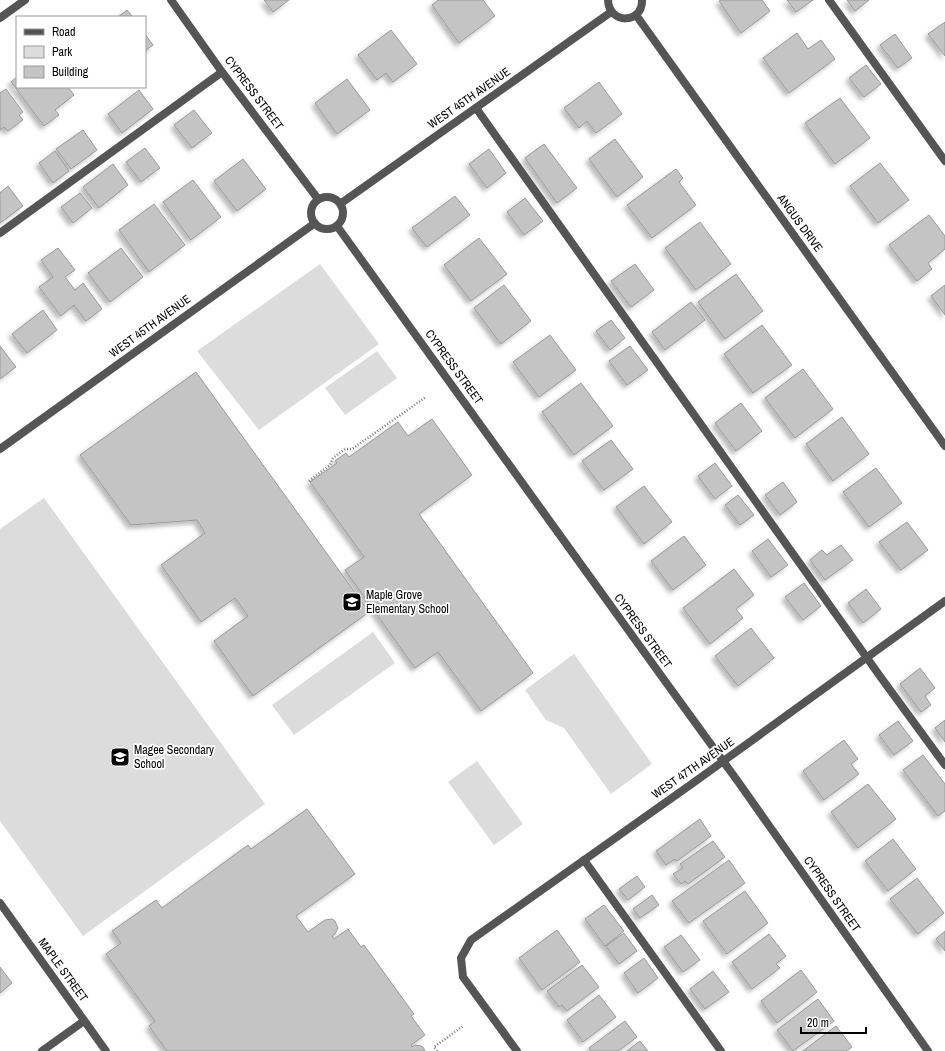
<svg xmlns="http://www.w3.org/2000/svg" width="945" height="1051" font-family="'Archivo Narrow',sans-serif">
<defs>
<filter id="shadow"><feDropShadow dx="-3.5" dy="3.5" stdDeviation="2" flood-color="#0004"/></filter>
</defs>
<rect width="100%" height="100%" fill="#fff"/>
<!-- green -->
<path fill="#dcdcdc" d="M320 264 379 344 259 430 197 351Z
M377 351 397 378 345 415 325 388Z
M44 498 265 804 83 936 0 821V529Z
M373 632 395 663 294 735 272 705Z
M574 654 652 764 611 794 564 728 546 720 525 690Z
M477 761 523 824 494 845 448 782Z"/>
<!-- building -->
<path fill="#c4c4c4" stroke="#999" filter="url(#shadow)" d="M264 0H289L273 12Z
M438 0H483L495 16 459 43 432 5Z
M721 0H762L770 11 741 33 719 1Z
M787 0H813L796 12Z
M847 0H869L855 11Z
M127 10 133 17H118Z
M945 22V56L928 34Z
M391 30 417 64 393 82 386 73 377 80 358 55Z
M797 33 808 49 821 40 835 59 789 93 763 58Z
M145 34 153 45 145 51Z
M895 34 912 58 898 68 880 45Z
M866 65 881 84 864 97 849 78Z
M17 77V87H68L74 95 55 110 59 115 44 126 11 82Z
M347 79 370 110 337 134 315 103Z
M599 82 622 114 596 133 587 121 579 128 564 108Z
M6 89 23 112 19 115 23 120 8 131 4 127 0 130V93Z
M139 90 153 109 122 133 108 114Z
M840 98 870 138 835 164 805 123Z
M194 110 212 133 192 148 174 125Z
M83 130 97 150 71 169 56 149Z
M615 139 643 177 617 197 589 159Z
M544 144 577 188 557 203 525 158Z
M145 148 160 168 141 182 126 162Z
M489 149 506 173 487 188 469 164Z
M55 151 69 171 53 183 39 163Z
M243 159 266 189 237 211 214 181Z
M880 163 909 200 878 223 850 186Z
M113 164 128 185 99 208 83 187Z
M676 169 683 178 679 182 696 205 652 238 627 205Z
M193 180 221 217 191 240 163 202Z
M8 186 23 206 0 223V193Z
M80 193 92 208 73 223 61 207Z
M455 196 470 215 427 247 412 228Z
M525 198 543 221 524 235 507 212Z
M154 204 185 245 149 272 119 230Z
M929 215 945 236V249L928 263 932 269 917 281 889 245Z
M700 222 731 264 696 290 665 248Z
M479 238 507 274 471 301 444 265Z
M58 248 75 270 65 277 75 290 83 283 102 309 86 321 74 305 61 316 39 287 53 277 41 260Z
M121 248 143 277 110 302 88 273Z
M635 264 654 290 631 307 611 281Z
M736 274 763 311 725 339 698 302Z
M504 285 531 321 501 344 474 308Z
M945 285V315L931 296Z
M691 302 705 320 665 350 652 332Z
M43 310 57 330 27 353 12 334Z
M611 320 625 338 610 350 596 331Z
M762 325 792 365 753 393 724 354Z
M550 335 576 370 539 397 513 362Z
M0 346 16 367 0 379Z
M630 346 648 370 627 385 609 361Z
M803 369 833 409 795 438 765 398Z
M196 372 369 612 253 696 214 641 248 616 235 598 201 622 161 565 205 533 197 520 131 525 80 455Z
M581 383 613 426 574 455 542 412Z
M741 403 762 431 736 451 715 423Z
M842 417 869 454 833 481 806 444Z
M432 419 472 475 419 514 533 673 481 711 438 652 415 668 345 570 364 557 310 482 337 463 335 461 346 453 349 457 398 422 408 436Z
M611 440 633 469 604 490 582 461Z
M715 463 732 486 715 499 698 476Z
M876 468 902 503 869 527 843 492Z
M783 482 797 502 780 515 765 495Z
M644 486 672 522 644 544 616 507Z
M738 495 754 515 740 525 725 505Z
M907 522 928 550 901 570 879 542Z
M684 536 706 565 673 590 651 561Z
M768 539 788 565 771 577 752 551Z
M841 545 853 560 825 580 810 560 822 550 827 555Z
M734 569 754 595 736 609 743 618 710 644 683 608Z
M804 583 821 606 803 620 785 597Z
M866 589 881 609 863 623 848 603Z
M751 628 774 658 738 686 715 656Z
M920 668 935 688 925 696 931 705 921 712 900 684Z
M945 720V742L935 728Z
M898 721 913 741 894 755 879 735Z
M844 740 858 759 851 764 859 774 824 800 803 771Z
M923 755 945 784V811L938 816 903 770Z
M868 784 896 819 858 848 831 812Z
M307 809 355 874 296 916 308 932 325 920 332 919 335 921 338 928 335 934 332 936 334 939 348 929 361 947 364 945 414 1014 411 1016 425 1035 411 1045 412 1047 415 1045 421 1046 423 1047 425 1051H167L149 1026 155 1021 106 954 121 943 112 931 156 900 162 908 248 845 251 849Z
M700 819 711 836 677 861 675 859 666 865 656 851Z
M893 839 916 869 888 891 865 861Z
M713 841 725 857 688 884 685 881 681 884 673 874 683 868 680 864Z
M729 860 745 883 689 923 672 901Z
M637 876 645 887 628 900 619 889Z
M917 878 944 913 918 934 890 899Z
M745 891 768 923 727 954 703 921Z
M652 895 659 905 640 918 633 909Z
M604 905 624 931 605 946 585 919Z
M557 930 580 962 542 990 519 958Z
M945 931V951L936 939Z
M624 933 637 951 619 964 606 946Z
M769 934 786 956 776 964 780 968 752 989 732 962Z
M681 935 700 960 683 972 664 947Z
M644 958 658 978 638 993 624 973Z
M582 965 599 987 567 1011 562 1005 559 1007 547 991Z
M0 967 12 983 0 993Z
M801 970 817 992 777 1023 761 1001Z
M713 971 729 992 705 1009 690 989Z
M599 995 616 1017 583 1042 567 1020Z
M818 999 834 1021 793 1051 777 1030Z
M625 1021 637 1037 618 1051H591L589 1048Z
M836 1026 852 1047 846 1051H803Z
M640 1041 648 1051H627Z"/>
<g fill="none" stroke-linecap="round" stroke-linejoin="round">
<!-- path -->
<path stroke="#777" stroke-width="2.5" stroke-dasharray="1 2" stroke-linecap="butt" d="M309 481 330 465 333 458 345 449H352L426 397
M437 1051 434 1047 463 1026"/>
<!-- service -->
<path stroke="#555" stroke-width="8" d="M829 0 945 161
M476 108 882 679 945 765
M0 233 222 72
M584 860 721 1051
M42 1051 84 1021"/>
<!-- minor -->
<path stroke="#555" stroke-width="8" d="M171 0 222 72 318 199
M608 0C609 25 643 24 642 0
M636 15 945 446
M0 18 25 0
M311 213a16 16 0 1 1 32 0a16 16 0 1 1-32 0Z
M340 204 611 12
M337 226 665 681 739 783 928 1051
M0 449 315 223
M0 903 106 1051
M517 1051 463 977 461 958 471 940 693 783 945 601"/>
</g>
<!-- icons -->
<defs>
<g id="school-square" transform="scale(1)"><rect x="-9" y="-9" width="18" height="18" rx="4" fill="#000" stroke="#fff"/><path d="M0-5L7-2L0 1L-7-2ZM-4 1L0 2.5L4 1V4Q0 6-4 4Z" fill="#fff"/></g>
</defs>
<g fill-rule="evenodd">
<use href="#school-square" x="352" y="602"/>
<use href="#school-square" x="120" y="757"/>
</g>
<g text-anchor="middle" dominant-baseline="central" stroke-width="3.5" stroke-linejoin="round" paint-order="stroke">
<!-- street labels -->
<g font-size="12" fill="#000" stroke="#fff">
<text transform="translate(254 93) rotate(53)">CYPRESS STREET</text>
<text transform="translate(469 98) rotate(-35)">WEST 45TH AVENUE</text>
<text transform="translate(800 223) rotate(54)">ANGUS DRIVE</text>
<text transform="translate(150 326) rotate(-36)">WEST 45TH AVENUE</text>
<text transform="translate(454 367) rotate(54)">CYPRESS STREET</text>
<text transform="translate(643 631) rotate(54)">CYPRESS STREET</text>
<text transform="translate(693 768) rotate(-35)">WEST 47TH AVENUE</text>
<text transform="translate(832 894) rotate(55)">CYPRESS STREET</text>
<text transform="translate(63 970) rotate(54)">MAPLE STREET</text>
</g>
<!-- poi labels -->
<g font-size="12" fill="#000" stroke="#fff" text-anchor="start">
<text x="366" y="595">Maple Grove<tspan x="366" dy="14">Elementary School</tspan></text>
<text x="134" y="750">Magee Secondary<tspan x="134" dy="14">School</tspan></text>
</g>
</g>
<!-- legend -->
<rect x="16" y="16" width="130" height="72" fill="#ffffff" stroke="#999999"/>
<rect x="24" y="29" width="20" height="6" fill="#555555" stroke="#999999"/>
<text x="52" y="36" font-size="12" fill="#000000">Road</text>
<rect x="24" y="46" width="20" height="12" fill="#dcdcdc" stroke="#999999"/>
<text x="52" y="56" font-size="12" fill="#000000">Park</text>
<rect x="24" y="66" width="20" height="12" fill="#c4c4c4" stroke="#999999"/>
<text x="52" y="76" font-size="12" fill="#000000">Building</text>
<!-- scale -->
<path d="M801 1027v6h65v-6" fill="none" stroke="#000000" stroke-width="2"/>
<text x="807" y="1027" font-size="12" fill="#000000" stroke="#ffffff" stroke-width="3" paint-order="stroke">20 m</text>
</svg>
